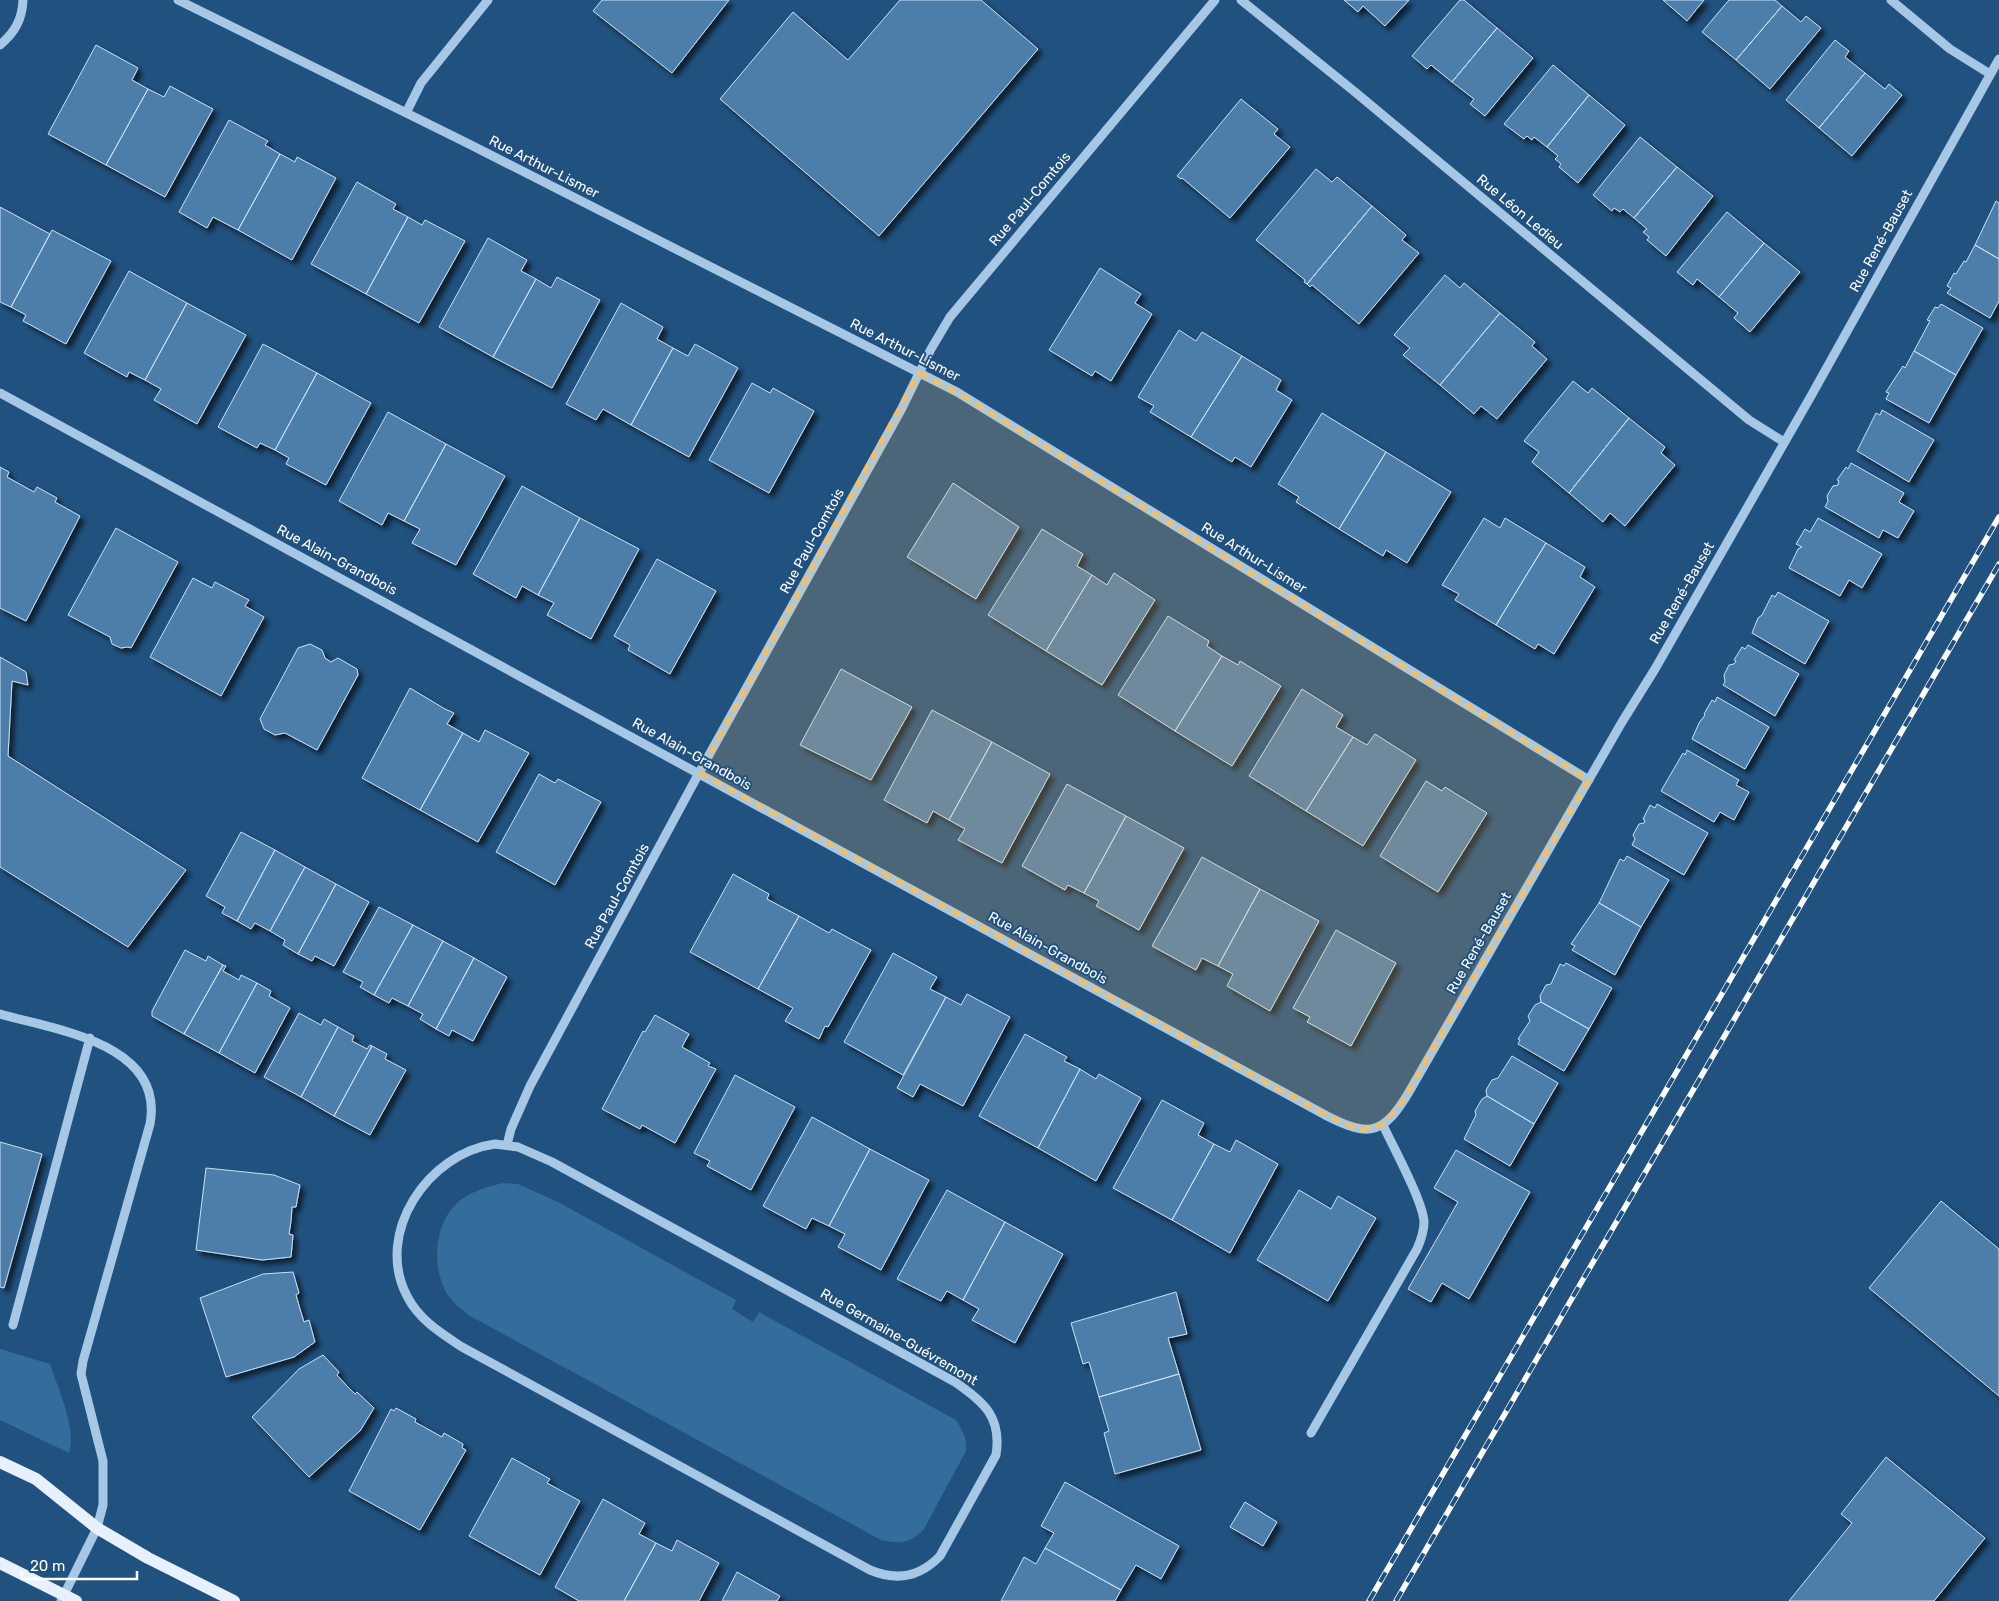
<svg xmlns="http://www.w3.org/2000/svg" width="1999" height="1601" font-family="Rubik,sans-serif">
<defs>
<filter id="shadow"><feDropShadow dx="4.5" dy="4.5" stdDeviation="2.5" flood-color="#0009"/></filter>
</defs>
<rect width="100%" height="100%" fill="#21517e"/>
<!-- green -->
<path fill="#346c9c" d="M503 1183 518 1184 558 1202 736 1300 732 1309 753 1322 759 1312 956 1420C963 1431 967 1438 966 1451L924 1529C910 1544 901 1544 881 1540L470 1316C462 1309 451 1302 446 1292 432 1266 434 1227 455 1205 467 1192 487 1187 503 1183Z
M0 1349 50 1364C58 1389 77 1428 69 1453L0 1420Z"/>
<!-- building -->
<path fill="#4e7ea9" stroke="#c9e1f5" filter="url(#shadow)" d="M602 0H729L672 73 593 11Z
M900 0H981L1038 49 879 236 720 99 793 12 848 60Z
M1344 0H1409L1385 26 1363 6 1358 12Z
M1460 0H1464L1497 28 1452 82 1431 65 1427 69 1412 56Z
M1663 0H1704L1687 21Z
M1729 0H1775L1782 6 1736 60 1702 32Z
M1782 6 1801 22 1806 16 1821 28 1770 89 1736 60Z
M1497 28 1533 58 1485 116 1470 104 1474 99 1452 82Z
M1835 40 1849 51 1845 57 1865 73 1819 128 1786 100Z
M96 45 138 68 132 80 148 89 106 165 48 134Z
M1553 65 1589 95 1547 147 1534 137 1532 140 1527 136 1524 139 1504 124Z
M1865 73 1885 89 1889 84 1902 95 1852 156 1819 128Z
M170 86 213 109 165 197 106 165 148 89 164 97Z
M1589 95 1625 125 1578 183 1559 167 1561 164 1555 159 1558 156 1547 147Z
M1241 99 1278 129 1274 134 1290 147 1230 218 1182 178 1181 179 1177 176Z
M229 120 268 141 265 145 280 154 238 230 213 217 207 228 179 212Z
M1640 137 1677 167 1634 218 1623 209 1620 212 1614 208 1612 211 1593 195Z
M280 154 295 162 297 157 336 178 292 260 238 230Z
M1677 167 1713 196 1666 256 1647 240 1649 237 1643 232 1647 229 1634 218Z
M1316 169 1332 182 1337 177 1372 206 1307 284 1304 282 1305 280 1256 240Z
M357 182 396 204 393 209 408 217 366 294 311 264Z
M1996 201 1999 203V259L1975 245Z
M1372 206 1406 235 1402 240 1419 253 1359 324 1312 285 1310 287 1307 284Z
M0 207 50 234 11 307 0 302Z
M1727 212 1764 243 1719 297 1697 279 1693 285 1677 272Z
M408 217 422 225 425 220 465 241 419 323 366 294Z
M52 230 111 261 66 344 23 321 26 315 11 307Z
M488 238 527 260 521 271 536 279 493 357 439 327Z
M1764 243 1800 272 1750 332 1734 318 1738 313 1719 297Z
M1975 245 1999 259V301L1990 318 1947 293 1951 288 1947 286 1954 273 1956 274 1964 261 1966 262Z
M1100 268 1141 294 1135 303 1152 314 1111 381 1095 371 1092 376 1049 350Z
M129 271 187 303 145 380 129 372 127 377 84 353Z
M1445 275 1460 288 1464 283 1500 313 1440 385 1403 355 1410 348 1394 335Z
M557 277 600 300 552 388 493 357 536 279 551 288Z
M187 303 246 335 197 424 154 400 161 389 145 380Z
M621 303 663 327 657 339 673 348 631 425 603 409 596 420 566 404Z
M1941 304 1983 328 1956 375 1914 351 1930 321 1927 320 1935 307 1938 308Z
M1500 313 1535 342 1532 346 1547 359 1497 419 1481 406 1474 414 1440 385Z
M1179 330 1196 341 1202 332 1242 356 1191 437 1150 412 1154 406 1138 397Z
M263 344 317 373 275 450 260 443 257 448 218 427Z
M695 344 738 368 689 457 631 425 673 348 688 356Z
M1914 351 1956 375 1929 423 1886 399 1889 393 1886 392 1903 366 1905 368Z
M1242 356 1281 380 1276 390 1292 400 1251 467 1235 457 1232 462 1191 437Z
M317 373 371 403 326 485 286 464 289 458 275 450Z
M1573 381 1588 393 1592 388 1629 418 1569 493 1532 462 1539 452 1524 441Z
M752 383 770 393 773 388 814 411 769 493 709 460Z
M1882 410 1934 440 1909 482 1857 451 1876 413 1880 415Z
M388 412 446 444 404 521 388 513 382 525 339 501Z
M1322 413 1386 452 1339 529 1296 502 1299 497 1278 484Z
M1629 418 1665 447 1661 453 1675 465 1625 526 1610 513 1603 522 1569 493Z
M446 444 505 476 456 565 412 543 420 529 404 521Z
M1386 452 1451 492 1407 563 1386 550 1383 556 1339 529Z
M1851 463 1904 493 1899 502 1914 511 1898 538 1883 530 1879 538 1825 507 1828 501 1827 496 1833 486 1838 485 1839 481 1837 480 1846 467 1848 469Z
M0 467 9 472 7 477 34 492 37 487 57 498 55 502 80 516 26 621 0 608Z
M953 483 1019 527 976 599 907 557Z
M522 486 580 518 538 595 522 586 516 598 473 574Z
M580 518 639 549 591 639 547 615 554 603 538 595Z
M1484 518 1500 528 1505 518 1546 543 1496 625 1455 600 1459 594 1442 585Z
M1818 518 1882 554 1862 588 1849 580 1840 596 1789 568 1798 549 1802 547 1796 544 1805 529 1810 532Z
M116 528 178 562 131 648 128 647 121 648 112 644 110 637 68 615Z
M1042 529 1083 554 1077 566 1092 575 1046 651 988 615Z
M1546 543 1585 567 1580 577 1595 587 1554 654 1538 644 1535 649 1496 625Z
M657 559 716 591 670 674 628 650 630 645 614 636Z
M1114 573 1155 600 1102 685 1046 651 1092 575 1107 585Z
M193 578 212 588 215 582 249 600 245 606 264 617 221 696 150 657Z
M1778 592 1829 621 1805 664 1752 633 1758 618 1762 615 1772 595 1775 597Z
M1168 616 1209 641 1207 646 1222 656 1175 731 1118 695Z
M310 644 322 650 325 658 331 662 338 658 357 669 358 675 317 750 285 733 275 735 264 729 260 719 298 648Z
M1748 645 1799 674 1775 716 1723 685 1725 682 1724 675 1729 665 1734 664 1736 661 1734 660 1742 647 1745 649Z
M1222 656 1238 665 1240 661 1281 686 1232 766 1175 731Z
M0 657 26 672 28 685 12 681 8 756 186 870 128 947 0 867Z
M841 669 912 707 871 780 800 745Z
M410 688 445 709 454 713 447 724 463 733 420 810 362 778Z
M1302 689 1343 715 1336 727 1353 737 1306 811 1249 776Z
M1717 697 1769 727 1745 769 1692 739 1699 723 1705 715 1704 714 1712 700 1715 702Z
M932 710 992 742 949 820 933 811 927 823 884 800Z
M485 730 529 753 478 842 420 810 463 733 479 742Z
M1375 734 1416 760 1363 846 1306 811 1353 737 1367 745Z
M992 742 1050 774 1002 863 958 840 965 829 949 820Z
M1687 750 1739 780 1736 785 1749 792 1734 820 1720 812 1714 822 1661 791 1683 753 1685 755Z
M539 774 555 783 558 779 601 802 555 885 496 852Z
M1426 781 1442 791 1445 787 1487 813 1438 892 1380 856Z
M1067 784 1126 816 1084 893 1068 885 1065 890 1022 866Z
M1657 804 1708 833 1684 875 1632 845 1635 839 1633 835 1639 824 1644 823 1645 820 1643 819 1650 805 1655 808Z
M1126 816 1184 848 1139 930 1096 906 1099 901 1084 893Z
M241 832 275 850 237 921 222 913 225 907 206 896Z
M275 850 305 867 270 931 255 923 251 929 237 921Z
M1627 856 1669 880 1641 927 1599 903 1620 859 1624 861Z
M1202 857 1260 889 1218 966 1202 958 1196 970 1152 946Z
M305 867 336 884 298 954 283 945 285 940 270 931Z
M733 874 769 894 767 899 799 916 758 989 690 952Z
M336 884 369 902 334 966 315 956 312 961 298 954Z
M1260 889 1319 921 1270 1011 1227 986 1233 974 1218 966Z
M1599 903 1641 927 1615 975 1572 950 1575 946 1571 944Z
M379 907 413 925 374 995 360 987 363 982 343 972Z
M799 916 829 933 832 929 871 950 828 1027 825 1026 819 1039 785 1021 793 1008 758 989Z
M413 925 443 941 408 1006 392 998 389 1003 374 995Z
M1336 930 1396 963 1351 1046 1307 1022 1310 1017 1293 1008Z
M443 941 474 958 436 1029 420 1019 423 1014 408 1006Z
M185 950 206 961 208 956 223 965 184 1034 152 1016V1011Z
M893 953 937 977 930 989 946 997 903 1075 844 1042Z
M474 958 507 977 473 1041 452 1030 449 1036 436 1029Z
M1566 963 1612 988 1589 1029 1541 1002 1540 996 1546 985 1551 984 1560 964 1564 966Z
M223 965 226 966 223 971 239 980 241 975 257 983 219 1053 184 1034Z
M257 983 271 991 269 996 290 1008 255 1073 219 1053Z
M967 994 1010 1017 963 1106 920 1084 913 1097 897 1088 946 997 961 1005Z
M1541 1002 1589 1029 1564 1071 1518 1044 1520 1040 1518 1039 1530 1021 1528 1016 1535 1005Z
M299 1013 321 1025 324 1019 338 1027 301 1097 264 1077Z
M655 1015 689 1034 682 1047 710 1063 708 1066 716 1069 675 1143 642 1125 640 1129 602 1109 643 1031 645 1032Z
M338 1027 354 1036 352 1041 367 1049 370 1045 372 1046 334 1116 301 1097Z
M1025 1034 1067 1057 1064 1061 1080 1069 1038 1148 979 1116Z
M372 1046 387 1054 385 1059 406 1070 370 1135 334 1116Z
M1512 1056 1558 1083 1534 1124 1487 1096 1486 1090 1492 1080 1498 1078Z
M1080 1069 1096 1079 1099 1074 1141 1098 1096 1181 1038 1148Z
M735 1075 795 1107 751 1190 707 1166 710 1161 694 1153Z
M1487 1096 1534 1124 1510 1166 1464 1139 1476 1115 1475 1111 1482 1099Z
M1162 1100 1204 1123 1198 1135 1214 1144 1172 1220 1113 1188Z
M812 1117 870 1149 829 1226 812 1218 806 1229 763 1206Z
M1236 1140 1278 1164 1230 1253 1172 1220 1214 1144 1230 1152Z
M0 1142 42 1154 4 1288 0 1287Z
M870 1149 929 1180 881 1270 838 1247 845 1234 829 1226Z
M1456 1150 1530 1192 1469 1299 1442 1283 1431 1302 1408 1289 1458 1202 1434 1188Z
M206 1168 274 1175 300 1185 296 1207H292L291 1221 289 1234 293 1235 291 1257 262 1260 196 1250Z
M947 1190 1005 1222 963 1300 947 1291 941 1301 897 1279Z
M1299 1190 1331 1209 1338 1196 1376 1218 1328 1301 1257 1260Z
M1941 1201 1999 1249V1396L1869 1288Z
M1005 1222 1063 1254 1015 1343 972 1320 979 1309 963 1300Z
M293 1272 299 1293 296 1295 300 1309 304 1322 309 1320 315 1342 294 1357 226 1377 200 1298 263 1274Z
M1176 1292 1187 1334 1168 1338 1179 1374 1099 1397 1089 1362 1083 1364 1071 1323Z
M323 1355 339 1372 337 1375 346 1385 355 1394 357 1392 374 1408 360 1431 309 1477 252 1417 299 1369Z
M1179 1374 1201 1450 1115 1474 1104 1433 1109 1431 1099 1397Z
M396 1408 416 1419 415 1422 442 1437 444 1433 463 1444 462 1448 466 1450 420 1530 349 1491 391 1409 394 1411Z
M1886 1457 1985 1538 1934 1601H1789L1852 1523 1841 1514Z
M512 1458 550 1479 547 1483 580 1501 540 1575 469 1536Z
M1065 1482 1179 1546 1161 1579 1136 1565 1121 1590 1045 1548 1054 1533 1041 1526Z
M603 1499 645 1523 639 1534 656 1543 624 1601H579L555 1587Z
M1245 1502 1277 1522 1263 1546 1230 1527Z
M677 1540 719 1563 699 1601H624L656 1543 672 1551Z
M1045 1548 1121 1590 1115 1601H1001L1024 1557 1036 1564Z
M737 1572 780 1596 777 1601H722Z"/>
<g fill="none" stroke-linecap="round" stroke-linejoin="round">
<!-- minor -->
<path stroke="#a6c8e6" stroke-width="9" d="M178 0 469 144 957 392 1589 780
M1241 0 1355 92 1749 420 1784 442
M1891 0 1950 49 1990 74
M0 45C15 32 22 20 23 0
M406 113 421 83 488 0
M0 393 1327 1116C1370 1138 1384 1134 1409 1092L1622 722 1655 669 1811 396 1999 59
M0 1014C55 1030 165 1043 150 1124L83 1361 81 1374 103 1461V1505L97 1528 61 1601
M495 1144 518 1147 552 1162 955 1382C984 1402 1002 1417 996 1455L940 1556C920 1577 896 1581 870 1570L462 1347C441 1333 419 1320 407 1296 374 1233 428 1153 495 1144Z
M507 1145 511 1129 530 1086 699 773 901 410 931 349 950 317 1215 0
M13 1325 90 1038
M1311 1433 1417 1249C1421 1240 1424 1232 1424 1222 1423 1201 1393 1147 1383 1125"/>
<!-- major -->
<path stroke="#e7f1fd" stroke-width="12" d="M0 1462 36 1479 97 1528 148 1558 234 1601
M0 1563 76 1601"/>
<!-- rail casing -->
<g stroke="#fff" stroke-width="5.5">
<path id="rail" d="M1369 1601 1999 517
M1396 1601 1999 564"/>
</g>
<!-- rail -->
<use href="#rail" stroke="#21517e" stroke-width="4" stroke-dasharray="11" stroke-linecap="butt"/>
</g>
<!-- marked area -->
<path fill="#f3bf67" fill-opacity="0.2" stroke="#f3bf67" stroke-width="4" stroke-dasharray="10 6" stroke-linejoin="round" d="M919 372 957 392 1589 780 1402 1103 1383 1125 1360 1130 1327 1116 699 773Z"/>
<g text-anchor="middle" dominant-baseline="central" stroke-width="4" stroke-linejoin="round" paint-order="stroke">
<!-- street labels -->
<g font-size="14" fill="#fff" stroke="#21517e">
<text transform="translate(544 167) rotate(27)">Rue Arthur-Lismer</text>
<text transform="translate(1030 199) rotate(-50)">Rue Paul-Comtois</text>
<text transform="translate(1520 212) rotate(40)">Rue Léon Ledieu</text>
<text transform="translate(1881 241) rotate(-61)">Rue René-Bauset</text>
<text transform="translate(905 350) rotate(27)">Rue Arthur-Lismer</text>
<text transform="translate(812 541) rotate(-61)">Rue Paul-Comtois</text>
<text transform="translate(1254 558) rotate(32)">Rue Arthur-Lismer</text>
<text transform="translate(337 560) rotate(28)">Rue Alain-Grandbois</text>
<text transform="translate(1682 593) rotate(-60)">Rue René-Bauset</text>
<text transform="translate(692 754) rotate(29)">Rue Alain-Grandbois</text>
<text transform="translate(617 896) rotate(-61)">Rue Paul-Comtois</text>
<text transform="translate(1479 943) rotate(-60)">Rue René-Bauset</text>
<text transform="translate(1048 948) rotate(29)">Rue Alain-Grandbois</text>
<text transform="translate(899 1337) rotate(30)">Rue Germaine-Guévremont</text>
</g>
</g>
<!-- scale -->
<path d="M22 1571v8h115v-8" fill="none" stroke="#ffffff" stroke-width="2.5"/>
<text x="30" y="1571" font-size="15" fill="#ffffff" stroke="#21517e" stroke-width="4" paint-order="stroke">20 m</text>
</svg>
